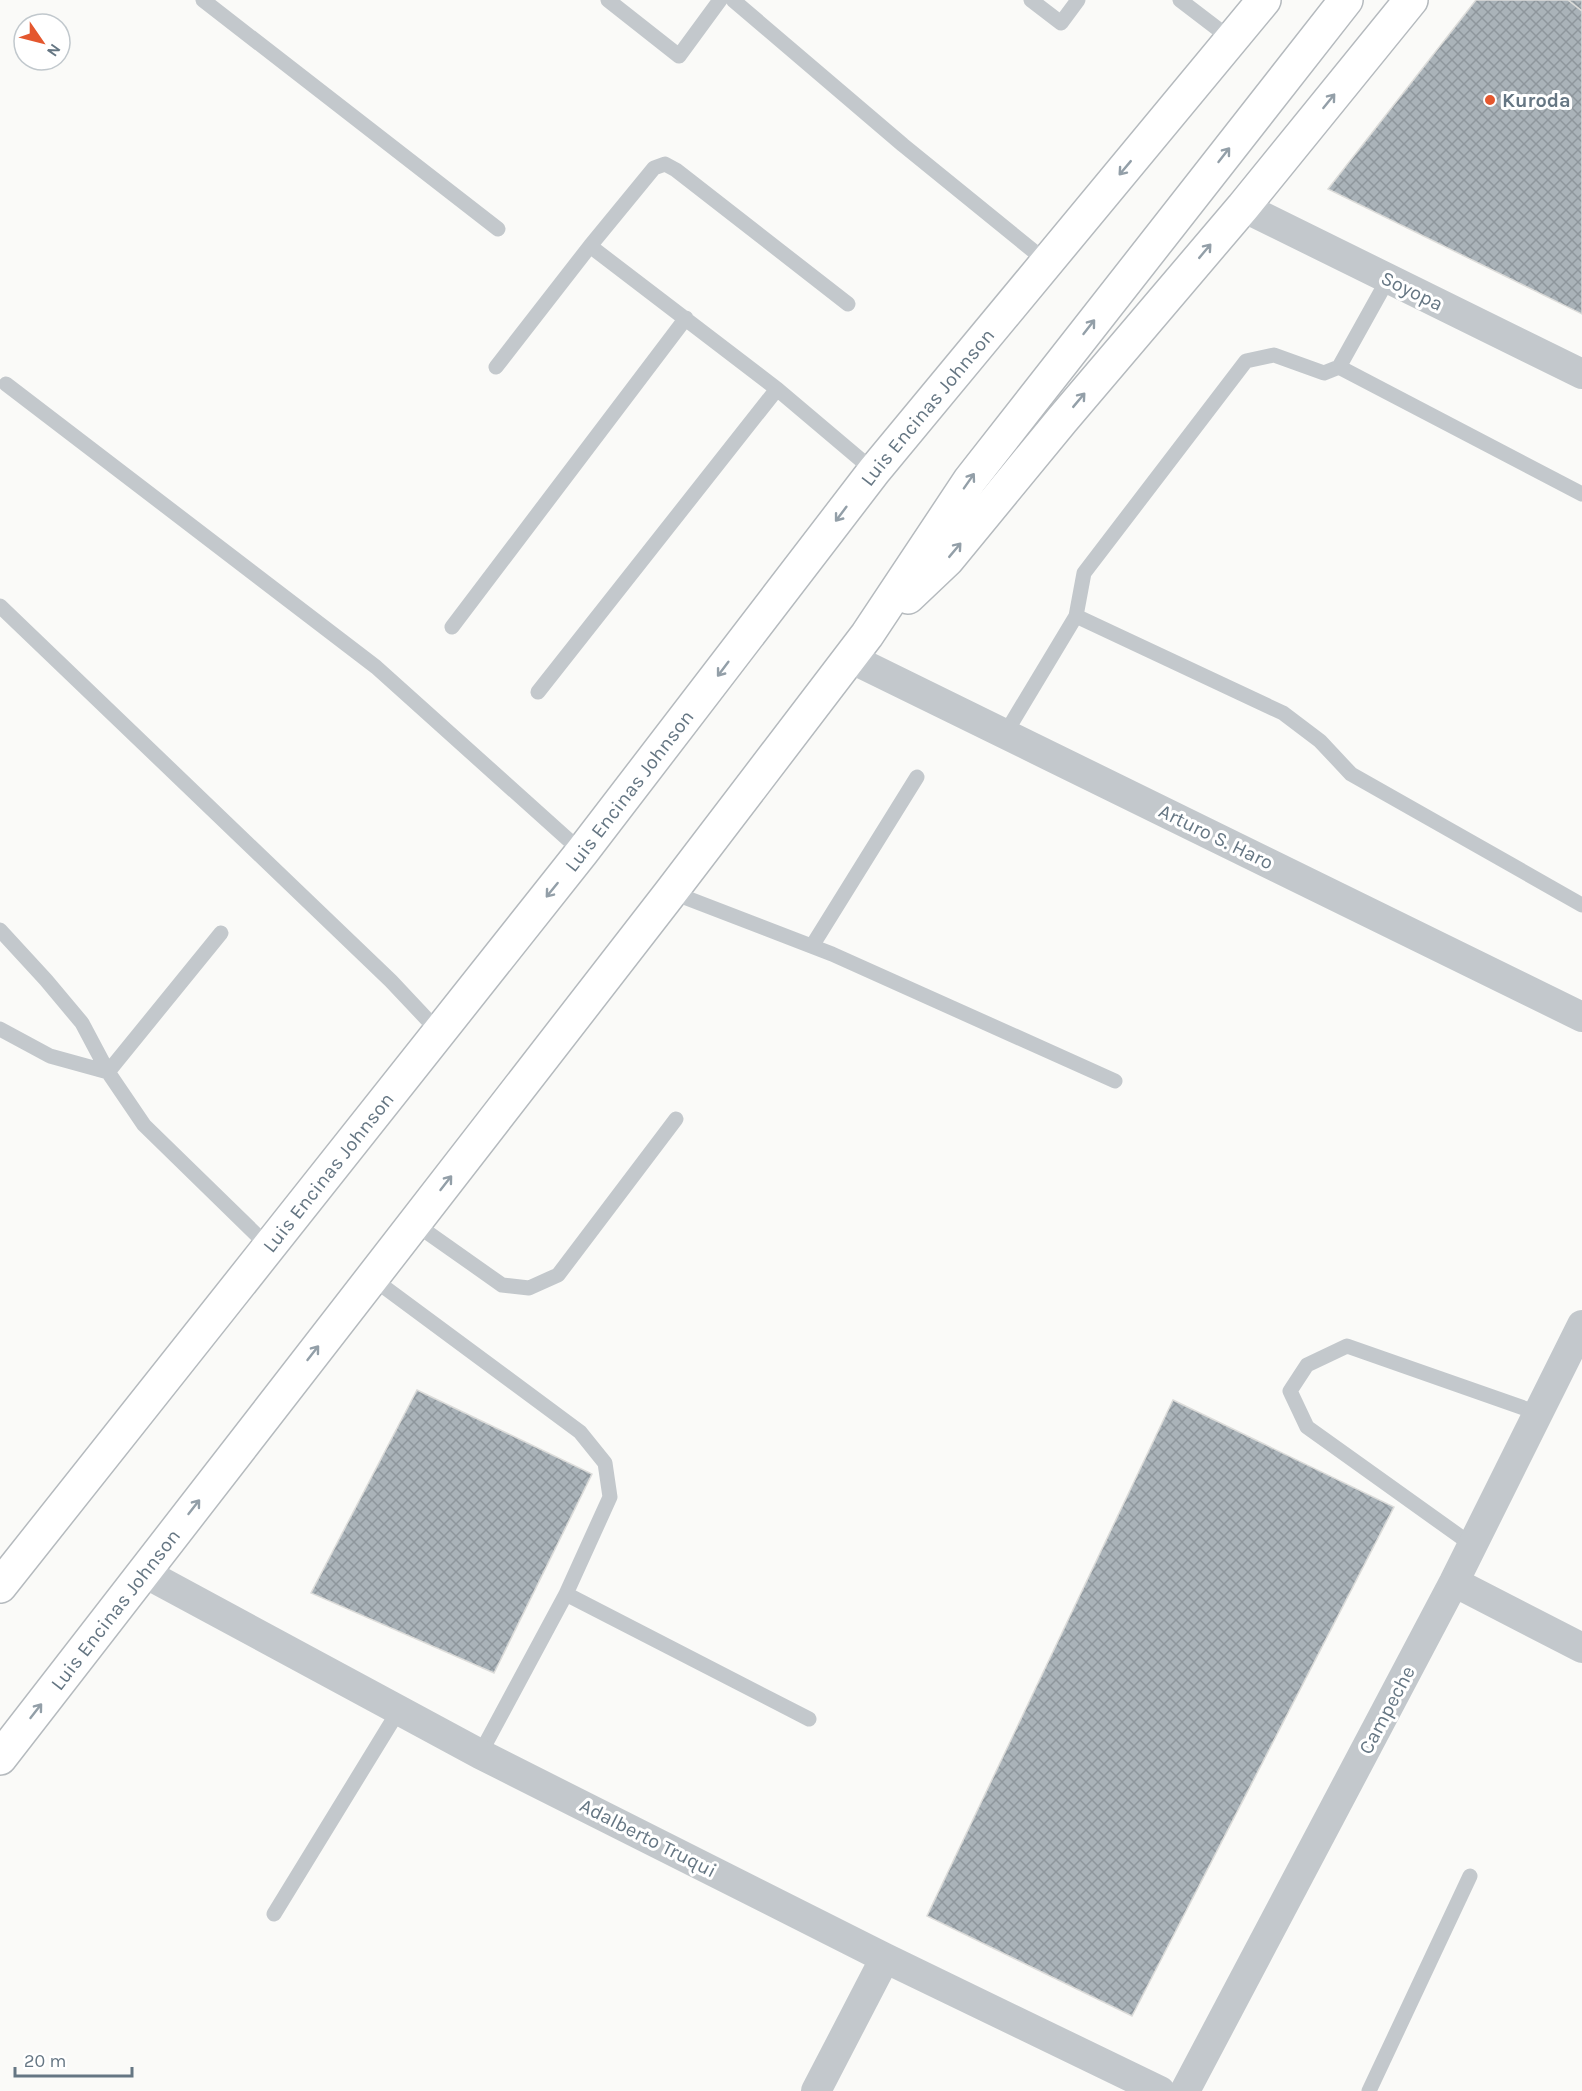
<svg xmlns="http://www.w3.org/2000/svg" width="1582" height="2091" font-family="Karla,sans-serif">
<defs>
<pattern id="building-cross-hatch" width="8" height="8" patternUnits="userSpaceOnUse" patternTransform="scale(1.5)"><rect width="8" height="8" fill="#aab3b9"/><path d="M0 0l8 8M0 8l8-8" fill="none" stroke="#8e969c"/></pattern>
</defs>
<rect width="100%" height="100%" fill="#fafaf8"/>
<!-- building -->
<path fill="url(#building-cross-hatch)" stroke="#dcdcda" stroke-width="1.5" d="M1476 0H1568L1582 11V314L1328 189Z
M1568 0H1582V11Z
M417 1390 592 1474 494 1673 311 1593Z
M1173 1400 1394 1507 1132 2016 927 1916Z"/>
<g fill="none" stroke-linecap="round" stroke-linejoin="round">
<!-- primary casing -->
<g stroke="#b5babe" stroke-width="36">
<g id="primary">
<path d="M908 597 947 560 1062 420 1243 207 1411 0"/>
<path id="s1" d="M0 1586 582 852 874 471 1264 0"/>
<path id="s2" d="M0 1758 671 892 867 635 970 480 1346 0"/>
</g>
</g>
<!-- service -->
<path stroke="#c3c8cc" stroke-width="15" d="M203 0 498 229
M608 0 679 56 720 0
M733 0 903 145 1047 262
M1031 0 1061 23 1078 0
M1180 0 1231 39
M590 246 777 389 874 471
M496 367 590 246 654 168 665 164 676 170 848 304
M1339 367 1582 494
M6 384 376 667 582 852
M0 606 391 981 439 1032
M1076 616 1283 713 1320 741 1351 774 1582 905
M452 627 686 318
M538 692 777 389
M1005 734 1076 616 1084 573 1246 361 1274 355 1324 373 1339 367 1388 279
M671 892 832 954 1115 1081
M0 930 46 980 82 1023 108 1072 144 1125 269 1247
M812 946 917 777
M0 1029 50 1056 108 1072 221 933
M414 1223 502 1285 529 1288 558 1275 676 1119
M372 1278 580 1432 605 1463 610 1497 566 1594 480 1754
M1472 1545 1307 1427 1290 1391 1307 1365 1347 1346 1538 1413
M566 1594 809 1719
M274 1914 399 1710
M1369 2091 1470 1876"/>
<!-- minor -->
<path stroke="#c3c8cc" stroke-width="30" d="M1243 207 1582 374
M850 658 1582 1017
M143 1572 480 1754 885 1958 1160 2091
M1454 1582 1582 1648
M816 2091 885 1958
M1185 2091 1454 1582 1582 1325"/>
<!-- primary -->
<use href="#primary" stroke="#fff" stroke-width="33"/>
</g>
<!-- one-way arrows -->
<defs><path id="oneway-shaft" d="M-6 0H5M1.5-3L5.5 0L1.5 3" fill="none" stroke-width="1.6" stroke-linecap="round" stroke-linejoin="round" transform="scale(1.5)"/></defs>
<g stroke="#939fa8">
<use href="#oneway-shaft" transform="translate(1329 101) rotate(-51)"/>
<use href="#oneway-shaft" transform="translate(1224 155) rotate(-52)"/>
<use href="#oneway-shaft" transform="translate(1125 168) rotate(130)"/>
<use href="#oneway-shaft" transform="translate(1205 251) rotate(-50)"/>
<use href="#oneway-shaft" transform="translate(1089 327) rotate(-52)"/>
<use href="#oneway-shaft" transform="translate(1079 400) rotate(-50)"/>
<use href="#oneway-shaft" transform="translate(969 481) rotate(-55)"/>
<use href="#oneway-shaft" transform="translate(841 514) rotate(127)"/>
<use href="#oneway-shaft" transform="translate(955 550) rotate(-50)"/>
<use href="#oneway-shaft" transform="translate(723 669) rotate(127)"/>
<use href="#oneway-shaft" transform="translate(552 890) rotate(129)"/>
<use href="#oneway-shaft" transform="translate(446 1183) rotate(-52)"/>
<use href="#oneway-shaft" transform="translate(313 1353) rotate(-52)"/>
<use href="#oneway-shaft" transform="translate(194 1507) rotate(-52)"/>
<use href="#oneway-shaft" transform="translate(36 1711) rotate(-52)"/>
</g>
<!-- markers -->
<circle fill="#e4572e" stroke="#fff" stroke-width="2" cx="1490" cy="100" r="6"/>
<g text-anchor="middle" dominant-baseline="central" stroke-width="6" stroke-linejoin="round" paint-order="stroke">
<!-- poi labels -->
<g font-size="20" font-weight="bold" fill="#657683" stroke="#fff" text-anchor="start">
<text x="1502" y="100">Kuroda</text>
</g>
<!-- street labels -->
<g font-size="20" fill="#657683" stroke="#fff">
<text transform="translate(1412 291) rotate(26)">Soyopa</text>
<text stroke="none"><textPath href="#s1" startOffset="1500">Luis Encinas Johnson</textPath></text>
<text stroke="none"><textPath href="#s1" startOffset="1014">Luis Encinas Johnson</textPath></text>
<text transform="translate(1216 837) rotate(26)">Arturo S. Haro</text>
<text stroke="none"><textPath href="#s1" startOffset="528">Luis Encinas Johnson</textPath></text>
<text stroke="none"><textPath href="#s2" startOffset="188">Luis Encinas Johnson</textPath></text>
<text transform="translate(1387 1710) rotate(-62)">Campeche</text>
<text transform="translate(648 1838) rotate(27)">Adalberto Truqui</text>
</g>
</g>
<!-- north arrow -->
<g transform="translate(42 42) rotate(125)"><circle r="28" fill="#ffffff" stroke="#c1c8cd" stroke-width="1.5"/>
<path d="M0-4.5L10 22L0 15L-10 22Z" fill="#e4572e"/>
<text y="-9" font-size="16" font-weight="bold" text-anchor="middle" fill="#657683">N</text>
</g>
<!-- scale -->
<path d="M15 2067v9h117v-9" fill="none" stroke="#657683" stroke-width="3"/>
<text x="24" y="2067" font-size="18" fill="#657683" stroke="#ffffff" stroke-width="4.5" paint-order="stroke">20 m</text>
</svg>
